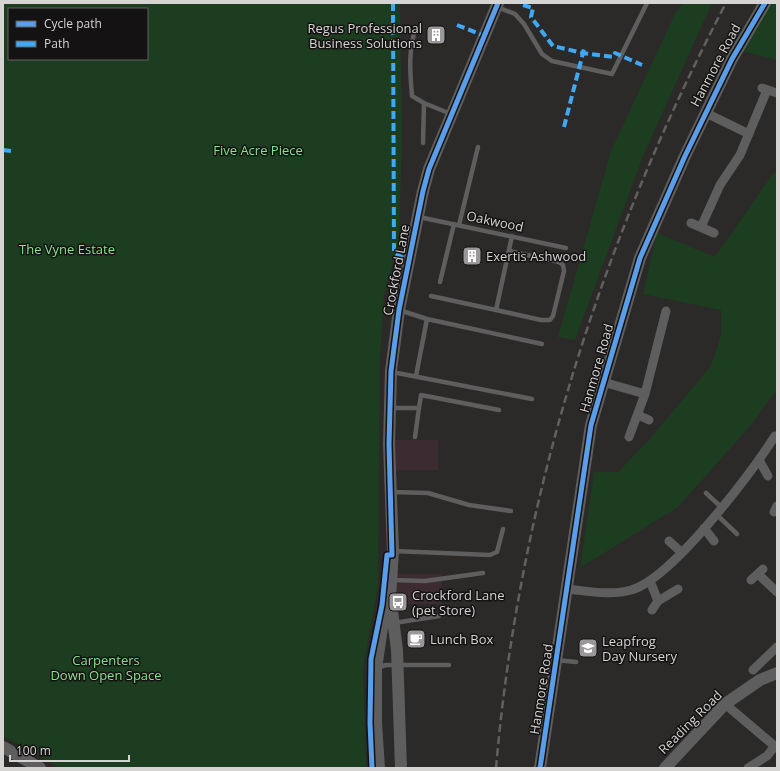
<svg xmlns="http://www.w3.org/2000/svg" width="780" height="771" font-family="'Open Sans',sans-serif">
<rect width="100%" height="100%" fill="#2c2a29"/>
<!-- industrial -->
<path fill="#3c2b31" d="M390 440H438V470H390Z
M394 574H442V604H394Z"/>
<!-- green -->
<path fill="#1c3d1f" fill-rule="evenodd" d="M3 3H400L402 136 399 240 384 295 380 358 378 586 363 670 366 768H60L3 736ZM9 9H147V59H9Z
M683 3H712L643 156 575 340 558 337 611 151 675 14Z
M771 3H777V60L741 51Z
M777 170V389L751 425 678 507 580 568 594 472H618L649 440 711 366 721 335V310L643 294 657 233 715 257 770 178Z"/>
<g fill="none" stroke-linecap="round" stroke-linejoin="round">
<!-- service -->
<path stroke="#5f5e5e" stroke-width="4.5" d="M497 7 515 14 524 24 542 54 552 61 612 74 647 3
M416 27C408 50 410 72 412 96L424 103 451 114
M423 143 424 103
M419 217 566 248
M459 225 478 147
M440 282 454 224
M431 296 496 310 512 236
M399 310 427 319 542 344
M496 310 541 320H550L553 316 564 271 563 265 559 262 509 251
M392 372 532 399
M416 376 427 319
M391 408H419L421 395 499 410
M415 437 419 408
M391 492 428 493 469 505 511 511
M706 493 721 507
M716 514 737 534
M394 551 490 555 497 552 503 529
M393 580 425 581 483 573
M394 623 439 616
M556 660 576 662
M377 668 386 665H449"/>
<!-- minor -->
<path stroke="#5f5e5e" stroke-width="9" d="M762 88 777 93
M706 113 749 134
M691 223 714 233
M701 227 720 185 740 155 767 90
M603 382 645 394
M638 415 649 420
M629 437 645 394 666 311
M759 460 768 476
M774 512 777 506
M704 528 714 541
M669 541 681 552
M758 574 777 592
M751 580 763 569
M650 581 658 601
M567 589C587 591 611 596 631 590 672 579 751 473 775 436
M652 610 658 601 678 589
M753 670 777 647
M725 704 777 748
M748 768 767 756 774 747"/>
<!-- tertiary -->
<path stroke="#5f5e5e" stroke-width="12" d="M391 603 397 650 401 768
M3 747 40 768
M379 768 376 723V669L382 628 390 598 393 551 389 444 391 371 399 310 423 191 429 169 498 3
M540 768 591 425 640 258 685 156 732 59 765 3
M665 768 725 704 760 680 777 673"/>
<!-- rail -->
<path stroke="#62605f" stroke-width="2.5" stroke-dasharray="8 4" stroke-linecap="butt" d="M496 768C519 500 601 241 726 3"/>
<!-- quiet -->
<path stroke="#3fa9f5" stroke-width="4" stroke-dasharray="8 4" stroke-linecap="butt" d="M393 3 394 253 410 261
M523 5 533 8 531 17 553 46 583 53 613 57 615 53 642 65
M457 25 485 36
M564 127 584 49
M3 150 11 151"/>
<!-- cycleway casing -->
<g stroke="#141212" stroke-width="8">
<path id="cycleway" d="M372 768 370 723 371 659 382 605 387 555H392L389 444 391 371 399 310 423 191 429 169 498 3
M540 768 591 425 640 258 685 156 732 59 765 3"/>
</g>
<!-- cycleway -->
<use href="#cycleway" stroke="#5a9eea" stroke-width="5"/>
</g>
<!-- icons -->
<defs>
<g id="building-square" transform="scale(1)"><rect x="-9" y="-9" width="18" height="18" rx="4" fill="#9a9898" stroke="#141212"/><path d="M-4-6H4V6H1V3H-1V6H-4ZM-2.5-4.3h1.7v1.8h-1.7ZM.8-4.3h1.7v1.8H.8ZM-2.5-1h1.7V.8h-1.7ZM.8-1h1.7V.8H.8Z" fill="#fff"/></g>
<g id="bus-square" transform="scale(1)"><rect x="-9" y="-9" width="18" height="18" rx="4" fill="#9a9898" stroke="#141212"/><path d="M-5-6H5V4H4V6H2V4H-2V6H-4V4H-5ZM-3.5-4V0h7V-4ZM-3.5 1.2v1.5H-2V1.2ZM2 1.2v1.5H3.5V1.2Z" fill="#fff"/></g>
<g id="cafe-square" transform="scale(1)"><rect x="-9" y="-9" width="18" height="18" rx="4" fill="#9a9898" stroke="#141212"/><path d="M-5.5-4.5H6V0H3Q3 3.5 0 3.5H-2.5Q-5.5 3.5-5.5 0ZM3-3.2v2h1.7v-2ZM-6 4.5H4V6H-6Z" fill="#fff"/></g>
<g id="school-square" transform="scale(1)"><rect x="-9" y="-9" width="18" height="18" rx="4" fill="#9a9898" stroke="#141212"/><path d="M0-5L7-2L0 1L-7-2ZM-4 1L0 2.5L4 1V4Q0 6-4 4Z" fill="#fff"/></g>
</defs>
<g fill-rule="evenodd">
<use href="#building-square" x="436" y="35"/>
<use href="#building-square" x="472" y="256"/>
<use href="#bus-square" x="398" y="602"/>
<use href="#cafe-square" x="416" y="639"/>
<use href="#school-square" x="588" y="648"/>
</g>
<g text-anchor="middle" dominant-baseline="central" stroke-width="3" stroke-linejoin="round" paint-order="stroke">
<!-- poi labels -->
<g font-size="13" fill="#d6d4d3" stroke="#141212" text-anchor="start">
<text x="422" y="28" text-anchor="end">Regus Professional<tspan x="422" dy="15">Business Solutions</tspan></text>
<text x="486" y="256">Exertis Ashwood</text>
<text x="412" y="595">Crockford Lane<tspan x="412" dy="15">(pet Store)</tspan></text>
<text x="430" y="639">Lunch Box</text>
<text x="602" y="641">Leapfrog<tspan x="602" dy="15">Day Nursery</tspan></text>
</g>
<!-- street labels -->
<g font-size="13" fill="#d6d4d3" stroke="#141212">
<text transform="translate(715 65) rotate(-62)">Hanmore Road</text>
<text transform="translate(495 221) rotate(12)">Oakwood</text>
<text transform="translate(396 270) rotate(-79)">Crockford Lane</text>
<text transform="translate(596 368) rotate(-74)">Hanmore Road</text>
<text transform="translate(541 689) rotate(-81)">Hanmore Road</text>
<text transform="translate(690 722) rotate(-45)">Reading Road</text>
</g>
<!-- park labels -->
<g font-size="13" fill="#87e48e" stroke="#141212">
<text x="258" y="150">Five Acre Piece</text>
<text x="67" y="249">The Vyne Estate</text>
<text x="106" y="660">Carpenters<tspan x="106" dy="15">Down Open Space</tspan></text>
</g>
</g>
<!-- border -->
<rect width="780" height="771" fill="none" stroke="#d6d4d3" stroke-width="8"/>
<!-- legend -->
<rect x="8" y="8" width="140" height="52" fill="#141212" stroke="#62605f"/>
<rect x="16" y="21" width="20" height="6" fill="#5a9eea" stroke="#62605f"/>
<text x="44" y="28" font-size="12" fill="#d6d4d3">Cycle path</text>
<rect x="16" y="41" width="20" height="6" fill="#3fa9f5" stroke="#62605f"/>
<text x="44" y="48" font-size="12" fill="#d6d4d3">Path</text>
<!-- scale -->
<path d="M10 755v6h119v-6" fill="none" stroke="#d6d4d3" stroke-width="2"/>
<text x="16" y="755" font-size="12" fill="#d6d4d3" stroke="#141212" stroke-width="3" paint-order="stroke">100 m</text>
</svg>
